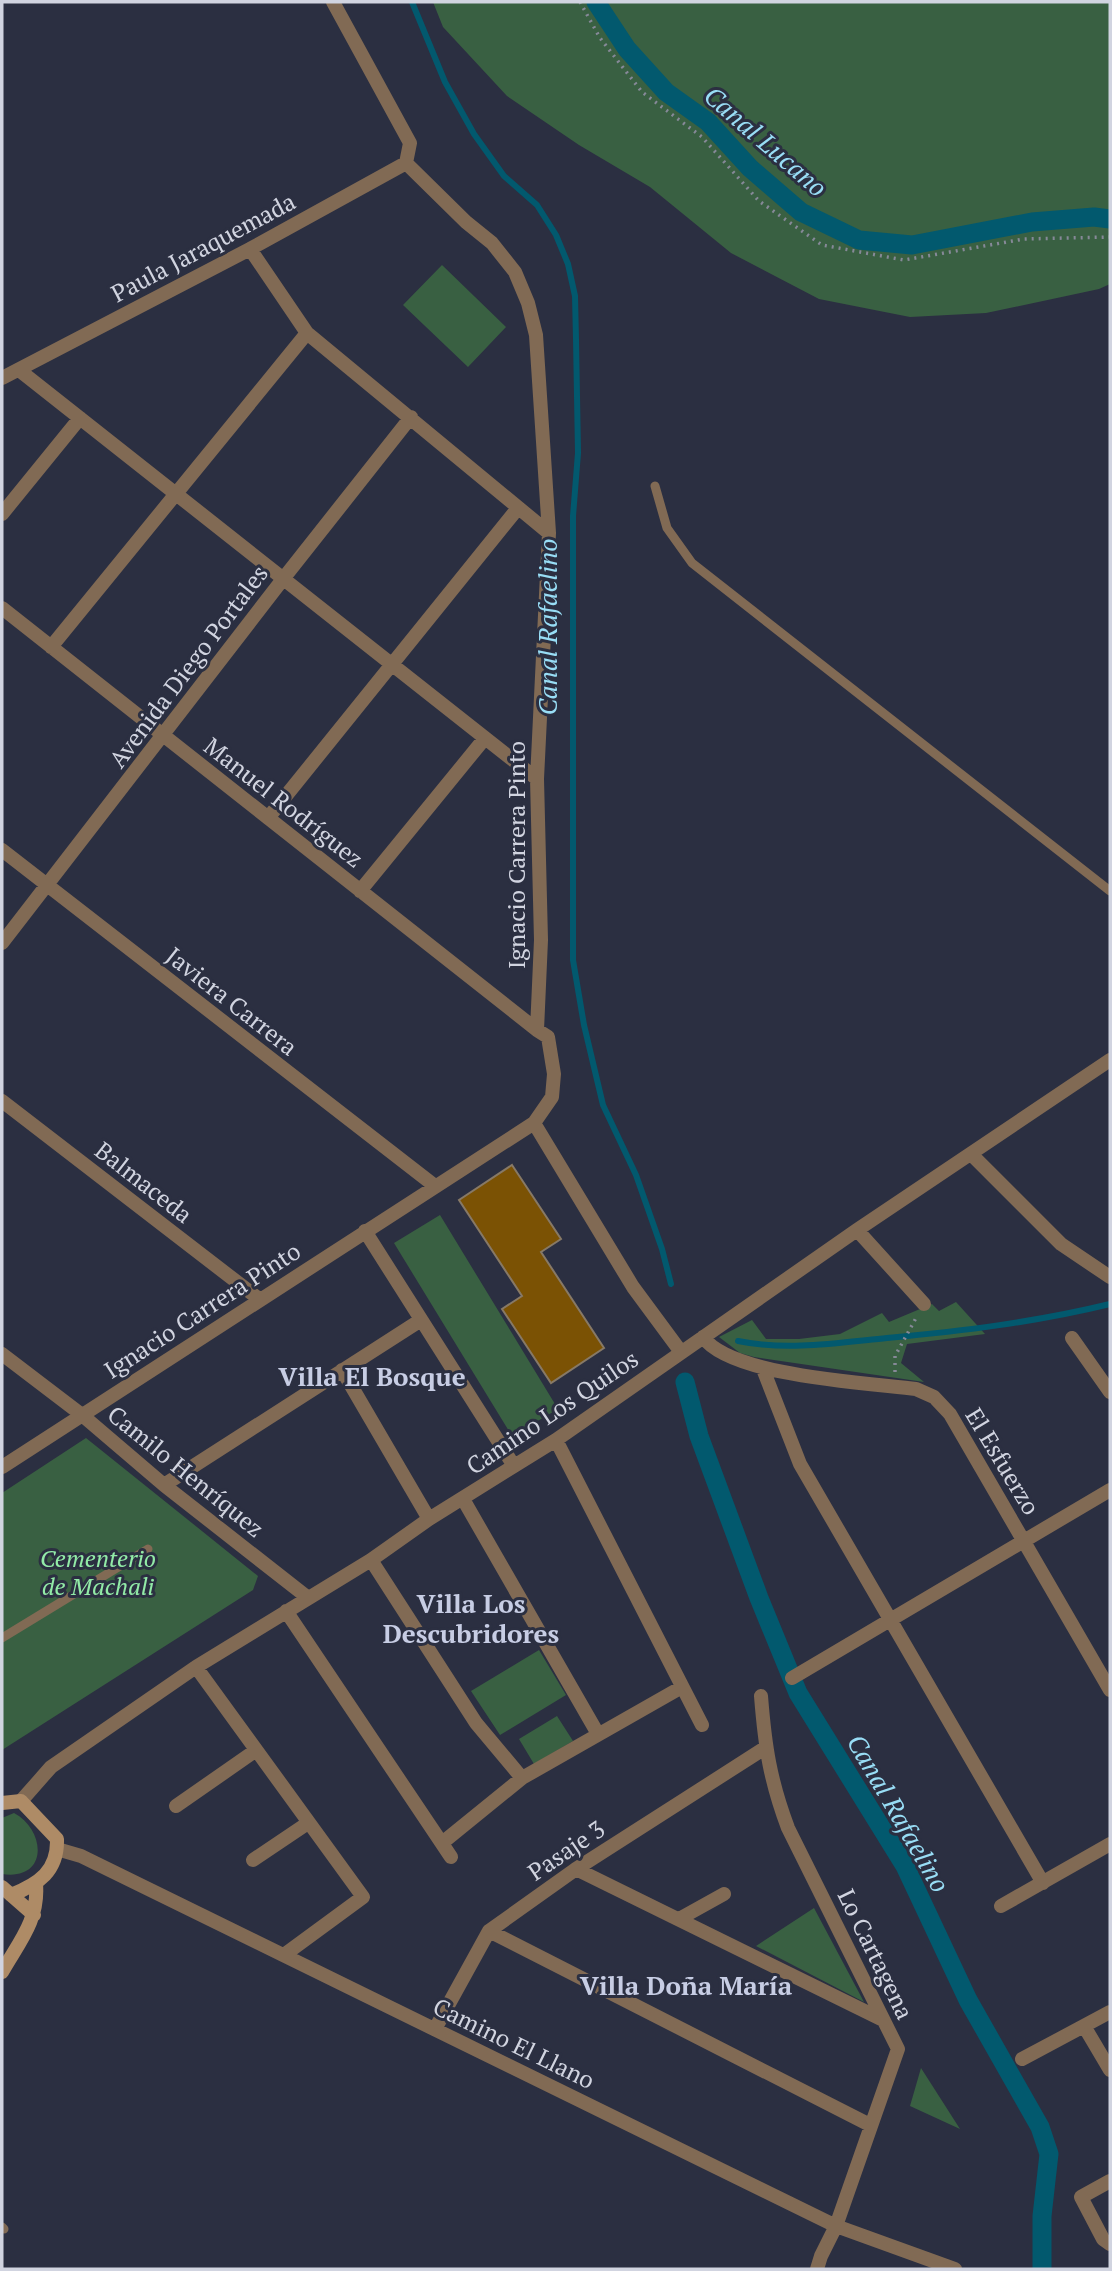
<svg xmlns="http://www.w3.org/2000/svg" width="1112" height="2271" font-family="'PT Serif',serif">
<rect width="100%" height="100%" fill="#2b2f41"/>
<!-- green -->
<path fill="#396042" d="M433 2H1110V284L1099 289 986 313 910 317 819 299 731 253 650 187 579 145 507 96 443 27Z
M442 265 506 327 468 367 403 305Z
M440 1215 558 1409 512 1436 394 1243Z
M956 1302 985 1334 907 1344 901 1363 924 1382 754 1357 740 1353 719 1337 752 1320 766 1339H799L840 1334 882 1313 889 1322 932 1304 939 1311Z
M86 1438 258 1576 253 1590 2 1750V1493Z
M539 1650 566 1695 500 1735 471 1691Z
M557 1716 573 1741 534 1764 519 1739Z
M14 1813C46 1830 49 1881 2 1874V1818Z
M814 1908 864 2002 756 1946Z
M921 2068 960 2129 910 2106Z"/>
<g fill="none" stroke-linecap="round" stroke-linejoin="round">
<!-- stream -->
<path stroke="#02596e" stroke-width="6" d="M412 2 445 82 474 134 504 176 537 205 556 235 568 264 575 296 576 339 578 453 573 516V960L584 1025 603 1105 636 1175 662 1249 671 1284
M738 1341C787 1351 837 1343 887 1338 963 1331 1036 1322 1110 1304"/>
<!-- canal -->
<path stroke="#02596e" stroke-width="19" d="M596 2 627 49 666 92 708 122 750 168 801 212 859 240 912 245 1032 222 1094 217 1110 219
M685 1382 699 1436 759 1598 798 1693 905 1866 968 2000 1040 2127 1049 2154 1042 2216V2269"/>
</g>
<!-- building -->
<path fill="#7b5204" stroke="#877966" stroke-width="2" d="M512 1165 561 1239 541 1252 604 1348 551 1383 502 1309 522 1296 459 1200Z"/>
<g fill="none" stroke-linecap="round" stroke-linejoin="round">
<!-- path -->
<path stroke="#868998" stroke-width="3.5" stroke-dasharray="2 5" stroke-linecap="butt" d="M580 2 600 38 642 92 702 137 759 201 822 245 904 260 1024 239 1110 237
M895 1372V1356L916 1318"/>
<!-- service -->
<path stroke="#816a54" stroke-width="9" d="M655 486 667 528 692 563 1110 891
M2 1638 148 1549
M2 2227 4 2229"/>
<!-- minor -->
<path stroke="#816a54" stroke-width="14" d="M406 163 466 222 492 243 515 272 528 303 536 335 549 533 537 779 541 940 537 1030 548 1037 554 1074 552 1097 534 1123 633 1287 681 1352
M250 249 307 333 549 533
M19 370 537 779
M2 378 250 249 406 163 410 143 333 2
M2 514 80 418
M2 608 537 1030
M51 647 307 333
M268 818 518 508
M2 850 435 1186
M360 891 485 738
M2 943 283 579 411 417
M2 1101 259 1299
M971 1154 1061 1244 1110 1277
M857 1230 924 1304
M365 1231 514 1466
M703 1337C730 1376 867 1383 916 1389L934 1397 950 1414 1110 1690
M1072 1338 1110 1392
M2 1354 82 1415 164 1485 307 1597
M763 1369 800 1464 1043 1883
M342 1370 429 1519
M556 1440 702 1725
M2 1467 534 1123
M164 1485 421 1320
M463 1499 598 1734
M371 1560 476 1723 522 1778
M286 1611 451 1857
M196 1667 363 1897 284 1955
M792 1678 1110 1490
M761 1696C765 1747 770 1780 788 1828L898 2049 836 2226 821 2256 817 2269
M21 1801 51 1767 196 1667 371 1560 429 1519 556 1440 857 1230 1110 1060
M176 1806 255 1751
M442 1843 522 1778 682 1687
M57 1849 81 1856 836 2226 955 2269
M253 1860 308 1823
M576 1869 883 2020
M1001 1906 1110 1844
M679 1919 724 1894
M489 1931 870 2125
M1084 2026 1110 2070
M435 2029 489 1931 576 1869 765 1748
M1022 2059 1110 2012
M1110 2181 1081 2197 1103 2239 1110 2244"/>
<!-- secondary -->
<path stroke="#ae8b66" stroke-width="14" d="M2 1803 21 1801 57 1839C58 1871 39 1884 11 1895
M2 1887 34 1915
M2 1972C19 1942 39 1920 36 1884"/>
</g>
<g text-anchor="middle" dominant-baseline="central" stroke-width="6" stroke-linejoin="round" paint-order="stroke">
<!-- street labels -->
<g font-size="24" fill="#d1d4e0" stroke="#2b2f41">
<text transform="translate(203 247) rotate(-28)">Paula Jaraquemada</text>
<text transform="translate(188 666) rotate(-53)">Avenida Diego Portales</text>
<text transform="translate(284 802) rotate(38)">Manuel Rodríguez</text>
<text transform="translate(516 855) rotate(-90)">Ignacio Carrera Pinto</text>
<text transform="translate(232 1001) rotate(38)">Javiera Carrera</text>
<text transform="translate(144 1182) rotate(38)">Balmaceda</text>
<text transform="translate(202 1310) rotate(-33)">Ignacio Carrera Pinto</text>
<text transform="translate(552 1412) rotate(-34)">Camino Los Quilos</text>
<text transform="translate(1003 1461) rotate(59)">El Esfuerzo</text>
<text transform="translate(186 1471) rotate(39)">Camilo Henríquez</text>
<text transform="translate(566 1850) rotate(-34)">Pasaje 3</text>
<text transform="translate(876 1954) rotate(64)">Lo Cartagena</text>
<text transform="translate(514 2043) rotate(26)">Camino El Llano</text>
</g>
<!-- park labels -->
<g font-size="24" font-style="italic" fill="#92eba7" stroke="#2b2f41">
<text x="98" y="1558">Cementerio<tspan x="98" dy="28">de Machali</tspan></text>
</g>
<!-- water labels -->
<g font-size="26" font-style="italic" fill="#98ddf5" stroke="#2b2f41">
<text transform="translate(766 141) rotate(41)">Canal Lucano</text>
<text transform="translate(547 627) rotate(-90)">Canal Rafaelino</text>
<text transform="translate(899 1813) rotate(60)">Canal Rafaelino</text>
</g>
<!-- neighbourhood labels -->
<g font-size="26" font-weight="bold" fill="#c7cde4" stroke="#2b2f41">
<text x="372" y="1376">Villa El Bosque</text>
<text x="471" y="1603">Villa Los<tspan x="471" dy="30">Descubridores</tspan></text>
<text x="686" y="1985">Villa Doña María</text>
</g>
</g>
<!-- border -->
<rect width="1112" height="2271" fill="none" stroke="#d1d4e0" stroke-width="7"/>
</svg>
